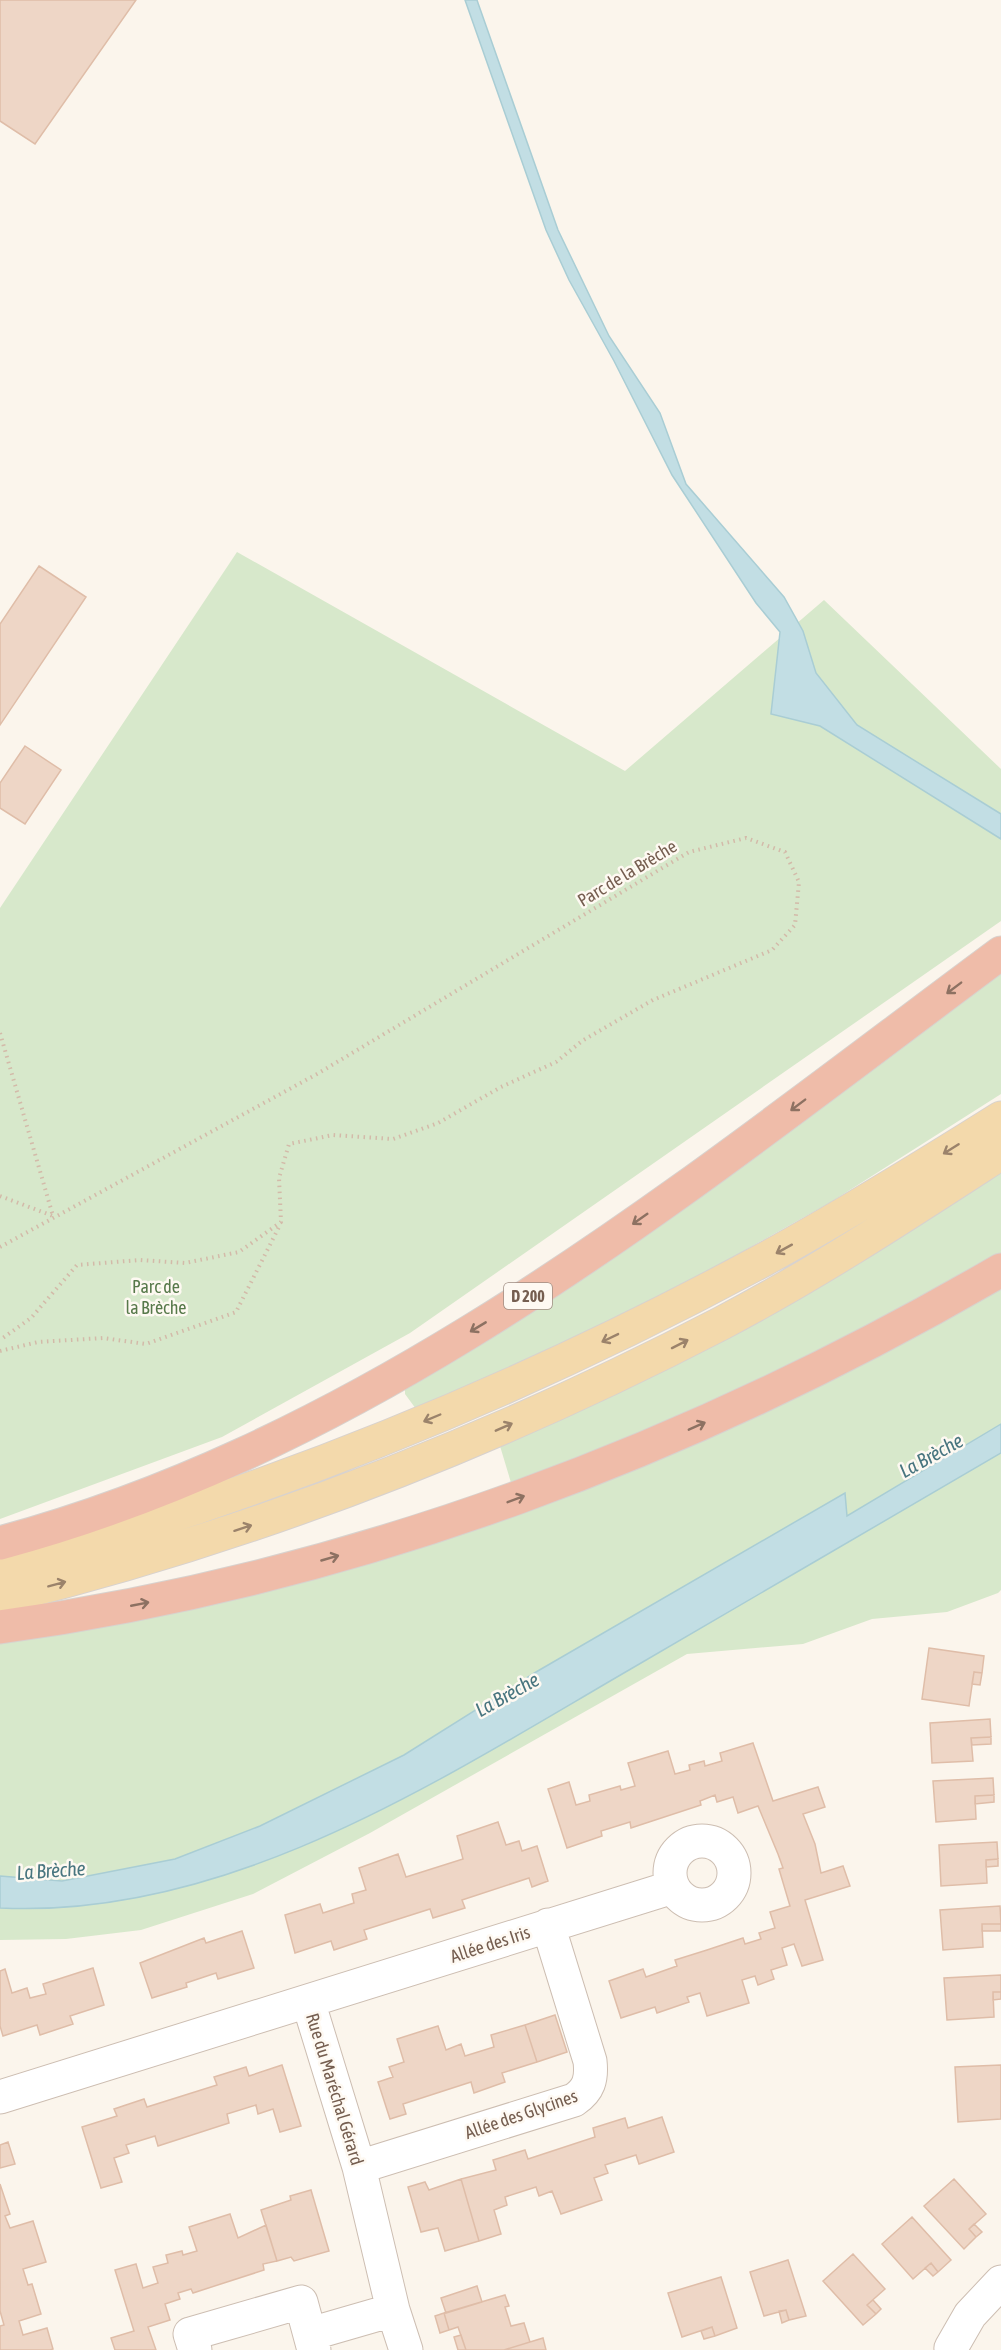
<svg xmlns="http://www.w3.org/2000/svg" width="1001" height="2350" font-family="'Asap Condensed',sans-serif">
<rect width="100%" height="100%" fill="#fbf5ec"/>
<!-- green -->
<path fill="#d7e8cb" d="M237 552 625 771 824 600 1001 769V921L410 1333 222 1437 0 1519V908Z
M1001 974V1094L831 1202 644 1307 416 1409 405 1394V1381L658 1222Z
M1001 1161V1254L838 1344 642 1433 512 1486 500 1446Z
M1001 1282V1590L998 1593 947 1612 872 1619 803 1644 687 1654 370 1833 253 1894 141 1930 66 1939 0 1940V1641L44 1637 222 1597 386 1556Z"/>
<!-- water -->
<path fill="#c2dee4" stroke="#a9cdd4" stroke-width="1.5" d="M465 0H477L478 3 558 230 609 336 660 413 686 484 784 597 803 631 816 673 857 725 1001 814V839L820 726 771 714 780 632 756 603 672 475 614 361 569 280 546 230Z
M1001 1424V1453C877 1525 753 1598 629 1670 438 1781 229 1919 0 1908V1876L62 1881 175 1859 260 1826 404 1755 536 1672 845 1493 847 1516Z"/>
<!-- building -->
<path fill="#eed6c6" stroke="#dfbda8" stroke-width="1.5" d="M0 0H136L35 144 0 121Z
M39 566 86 597 0 725V624Z
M25 746 61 770 25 824 0 808V783Z
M929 1648 984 1656 982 1673 974 1672 969 1706 922 1699Z
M974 1672 982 1673 980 1685 972 1684Z
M990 1719 991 1737 971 1738 973 1761 932 1763 930 1723Z
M991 1737V1744L972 1745 971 1738Z
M753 1743 773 1801 818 1787 825 1807 803 1814 815 1844 821 1873 843 1866 850 1886 805 1900 823 1960 802 1966 794 1944 782 1948 787 1965 771 1970 774 1979 758 1985 755 1976 742 1980 749 2003 707 2016 700 1993 687 1997 689 2002 657 2013 655 2007 621 2018 609 1981 643 1969 646 1977 677 1966 675 1960 707 1950 743 1938 745 1944 761 1939 759 1933 775 1928 770 1912 790 1906 779 1869 783 1868 778 1854 758 1806 738 1813 733 1797 717 1802 715 1795 700 1801 701 1805 643 1824 631 1828 630 1822 601 1831 602 1836 567 1848 548 1789 569 1782 576 1805 590 1801 589 1795 620 1786 621 1790 635 1786 628 1763 668 1751 675 1774 690 1770 689 1765 704 1761 705 1766 722 1761 720 1753Z
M993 1778 994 1795 975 1796 976 1819 936 1822 933 1781Z
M994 1795V1802L975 1804V1796Z
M498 1822 506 1845 519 1841 522 1851 537 1846 548 1881 532 1887 529 1878 462 1900 465 1908 433 1918 430 1909 364 1930 367 1939 334 1950 331 1941 295 1953 285 1915 320 1904 323 1913 354 1903 352 1894 366 1890 359 1868 398 1854 406 1877 463 1859 457 1836Z
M997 1842 998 1859 986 1860 987 1883 941 1886 939 1845Z
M998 1859V1866L986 1867V1860Z
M1000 1906 1001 1924H982L983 1947 943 1950 940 1910Z
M982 1924H1001V1931H982Z
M242 1931 254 1968 218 1979 216 1973 186 1983 187 1987 152 1998 140 1963 204 1938 206 1943Z
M93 1968 104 2005 70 2016 73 2024 40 2035 37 2025 3 2036 0 2026V1971L5 1969 12 1993 27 1988 30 1998 46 1994 43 1984Z
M1001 1975V1992H993L994 2017 947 2020 944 1978Z
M993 1992H1001V1999L993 2000Z
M555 2015 567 2052 537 2062 525 2025Z
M525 2025 537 2062 502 2073 505 2082 474 2093 471 2082 403 2104 406 2114 390 2119 378 2082 393 2077 389 2067 404 2062 397 2039 438 2026 446 2050 461 2044 465 2056 494 2047 491 2035Z
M282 2065 301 2126 280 2132 273 2109 258 2114 256 2105 227 2114 229 2123 158 2146 155 2136 126 2145 129 2153 114 2158 122 2182 101 2188 82 2127 117 2116 114 2109 144 2099 147 2107 217 2085 214 2077 246 2067 249 2076Z
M1001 2065V2119L958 2122 955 2067Z
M662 2117 674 2152 639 2164 636 2155 605 2165 608 2173 594 2178 602 2200 561 2214 552 2191 539 2196 536 2187 505 2197 507 2205 494 2210 501 2234 479 2241 461 2179 496 2170 493 2160 525 2150 528 2159 595 2137 593 2128 625 2118 628 2128Z
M8 2142 15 2164 0 2168V2145Z
M461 2179 479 2241 445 2251 438 2228 421 2232 408 2187 425 2182 429 2190Z
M954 2179 986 2214 969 2229 976 2237 964 2249 924 2206Z
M0 2184 10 2214 5 2216 10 2228 33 2221 46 2262 23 2269 28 2285 32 2284 41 2314 19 2321 23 2335 47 2328 53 2349 50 2350H0V2326L4 2325 0 2311Z
M311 2190 329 2251 294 2261 291 2257 277 2261 261 2210 291 2200 290 2196Z
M230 2214 238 2238 266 2225 277 2261 263 2264 264 2270 193 2293 191 2289 178 2293 180 2299 165 2304 170 2320 148 2327 156 2350H115L111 2338 134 2331 115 2270 136 2264 143 2288 158 2283 153 2267 168 2263 166 2255 182 2251 183 2255 197 2251 189 2227Z
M912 2217 951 2260 938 2272 931 2263 913 2279 882 2244Z
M974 2224 982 2232 976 2237 969 2229Z
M853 2254 885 2289 867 2305 876 2314 863 2325 823 2281Z
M788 2260 806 2316 789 2320 786 2310 764 2316 750 2272Z
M931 2263 938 2272 933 2276 925 2268Z
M721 2277 737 2328 715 2336 712 2327 682 2337 668 2293Z
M477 2286 482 2302 446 2313 441 2298Z
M505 2295 509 2306 505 2307 511 2326 524 2323 530 2342 504 2350H466L458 2327 449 2330 444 2313Z
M873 2300 881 2309 876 2314 867 2305Z
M786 2310 789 2320 782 2323 779 2311Z
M444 2313 449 2330 440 2333 435 2316Z
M712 2327 715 2336 704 2339 701 2331Z
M461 2335 466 2350H458L454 2337Z
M543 2338 546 2350H504Z"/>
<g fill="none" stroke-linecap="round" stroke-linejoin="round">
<!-- street casing -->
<g stroke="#cdbeb2" stroke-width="35">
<path id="street" d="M670 1873a32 32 0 1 1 64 0a32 32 0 1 1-64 0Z
M308 2001 359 2167 393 2310 406 2350
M0 2097 673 1887
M359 2167 574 2100C589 2090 592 2079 590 2061L548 1925
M310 2334 393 2310
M195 2350 190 2334 301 2302 314 2350
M952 2350 951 2348 970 2315 1001 2282"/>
</g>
<!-- primary casing -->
<g stroke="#d8d2ce" stroke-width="35">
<path id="primary" d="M0 1569C66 1552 131 1529 195 1508 391 1442 582 1358 763 1260 844 1216 923 1167 1001 1118
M0 1598C251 1536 493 1442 722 1323 819 1272 910 1212 1001 1153"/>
</g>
<!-- highway casing -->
<g stroke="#d8d2ce" stroke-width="35">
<path id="highway" d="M0 1543C380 1441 691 1183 1001 953
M0 1627C354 1578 692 1450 1001 1270"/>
</g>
<!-- path -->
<path stroke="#d3baa9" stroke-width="4" stroke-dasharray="1.5 4.5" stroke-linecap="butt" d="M0 1033 53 1216
M0 1196 53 1216
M0 1247 317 1074 689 852 746 838 785 852 799 882 795 925 772 950 653 1000 582 1041 556 1062 501 1087 438 1123 393 1139 333 1135 289 1144 279 1178 281 1222 239 1252 185 1263 140 1260 77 1265 31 1318 0 1340
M0 1351 38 1342 103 1338 146 1344 236 1312 280 1225"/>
<!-- street -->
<use href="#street" stroke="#fff" stroke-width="33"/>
<!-- primary -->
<use href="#primary" stroke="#f3d9ab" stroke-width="33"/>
<!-- highway -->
<use href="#highway" stroke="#efbca9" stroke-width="33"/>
</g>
<!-- one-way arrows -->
<defs><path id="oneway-shaft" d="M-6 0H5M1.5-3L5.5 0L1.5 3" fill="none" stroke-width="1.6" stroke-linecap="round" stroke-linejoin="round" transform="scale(1.5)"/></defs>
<g stroke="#8d7162">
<use href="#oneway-shaft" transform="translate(954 988) rotate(143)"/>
<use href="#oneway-shaft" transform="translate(798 1105) rotate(143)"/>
<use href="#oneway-shaft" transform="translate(640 1219) rotate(145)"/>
<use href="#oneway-shaft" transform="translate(478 1327) rotate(149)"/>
<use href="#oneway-shaft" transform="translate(697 1426) rotate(-24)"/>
<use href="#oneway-shaft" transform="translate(516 1499) rotate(-21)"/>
<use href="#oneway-shaft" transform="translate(330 1558) rotate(-16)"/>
<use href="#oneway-shaft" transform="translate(140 1604) rotate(-11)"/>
</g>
<g stroke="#9b836b">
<use href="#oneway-shaft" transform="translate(951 1149) rotate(148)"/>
<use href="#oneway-shaft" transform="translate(784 1249) rotate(151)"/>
<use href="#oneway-shaft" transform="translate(610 1338) rotate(154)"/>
<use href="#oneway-shaft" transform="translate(680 1344) rotate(-27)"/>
<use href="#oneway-shaft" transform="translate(432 1418) rotate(157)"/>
<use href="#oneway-shaft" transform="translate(504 1427) rotate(-24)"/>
<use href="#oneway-shaft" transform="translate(243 1528) rotate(-18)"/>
<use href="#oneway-shaft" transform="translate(57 1584) rotate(-15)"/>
</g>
<g text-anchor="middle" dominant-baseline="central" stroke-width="5" stroke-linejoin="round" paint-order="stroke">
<!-- shield labels -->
<rect fill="#fef9f2" stroke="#9e8c81" stroke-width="1.5" x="504" y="1283" width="48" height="26" rx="4.5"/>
<g font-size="16" font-weight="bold" fill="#755e50">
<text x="528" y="1296">D 200</text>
</g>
<!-- street labels -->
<g font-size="18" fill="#755e50" stroke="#fef9f2">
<text transform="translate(627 873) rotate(-31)">Parc de la Brèche</text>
<text transform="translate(490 1944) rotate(-18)">Allée des Iris</text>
<text transform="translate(335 2089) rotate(73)">Rue du Maréchal Gérard</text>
<text transform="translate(521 2114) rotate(-19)">Allée des Glycines</text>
</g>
<!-- park labels -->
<g font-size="18" fill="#57794a" stroke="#fef9f2">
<text x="156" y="1286">Parc de<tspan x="156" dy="21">la Brèche</tspan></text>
</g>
<!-- water labels -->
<g font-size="20" font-style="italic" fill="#48757f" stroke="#fef9f2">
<text transform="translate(931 1455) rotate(-29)">La Brèche</text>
<text transform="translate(507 1694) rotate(-29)">La Brèche</text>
<text transform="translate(51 1870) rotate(-4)">La Brèche</text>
</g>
</g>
</svg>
